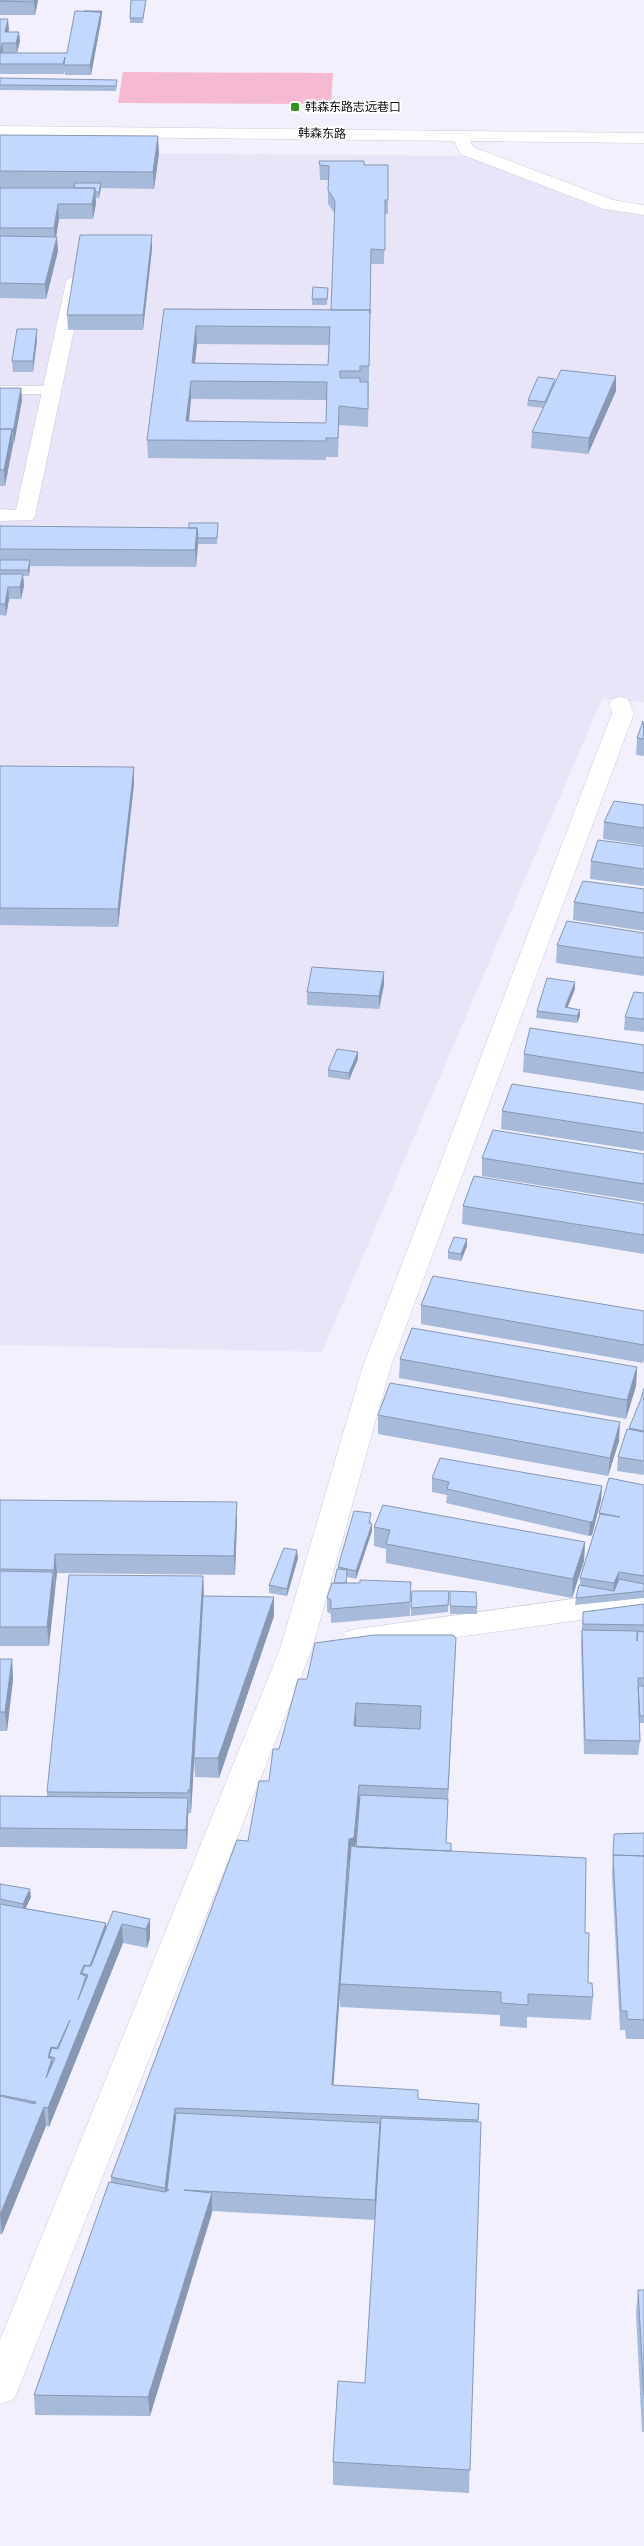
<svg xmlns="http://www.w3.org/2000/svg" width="644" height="2546" font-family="'Source Sans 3','Noto Sans SC',sans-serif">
<rect width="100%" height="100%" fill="#f2f0fd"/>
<!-- built -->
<path fill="#e8e5f9" d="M0 152 479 156 610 205 644 210V702L602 699 322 1352 0 1345Z"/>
<!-- green -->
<path fill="#f5b9d1" d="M123 72 333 73 331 104 118 103Z"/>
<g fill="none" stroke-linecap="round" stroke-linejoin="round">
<!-- lane casing -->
<g stroke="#cac9d5" stroke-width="1">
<path id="lane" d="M0 386H51L57 390 51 394H0Z"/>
</g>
<!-- street casing -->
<g stroke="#cac9d5" stroke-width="1">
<path id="street" d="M460 131 466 132 473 147 613 200 644 205V215L604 209 460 154 452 136Z
M75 277 81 278 84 282 35 516 32 520 0 521V509L16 510 66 282 69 278Z
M620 697 628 699 634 713 390 1369 312 1649 19 2387 14 2399 0 2404V2340L280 1649 362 1369 612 713 609 704 612 699Z
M644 1589V1611L357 1651 346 1648 341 1640 346 1632 357 1629Z"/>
</g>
<!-- secondary casing -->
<g stroke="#cac9d5" stroke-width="1">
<path id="secondary" d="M0 126 644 133V143L0 136Z"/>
</g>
<!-- lane -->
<use href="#lane" fill="#fff" fill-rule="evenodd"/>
<!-- street -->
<use href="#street" fill="#fff" fill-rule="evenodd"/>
<!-- secondary -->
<use href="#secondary" fill="#fff" fill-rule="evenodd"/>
</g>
<!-- wall -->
<path fill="#a7bada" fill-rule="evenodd" d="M0 0H38L35 15H0Z
M146 0 143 23H130V18Z
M102 11V16L91 75H65V71L64 74H0V19L9 29 8 32 20 41 17 53H67Z
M0 78 117 85 116 91 0 90Z
M0 135 159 153 154 189 101 188 99 198H95L96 203 93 219H59L56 237 58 251 46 299 0 298Z
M319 161 364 165H388V214H385L384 264H371L368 427 339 425 338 457H326V460L148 458 147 440 164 309 331 310 335 214 328 204V180H320ZM197 344 329 345 328 365 194 363ZM191 399 326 400V423L189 421Z
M152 249 143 330H68L67 315Z
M328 293 327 305H312V299Z
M37 329V340L33 372H13L12 361Z
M616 376V391L588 454 531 448 532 432 543 408 527 406 528 400 555 382Z
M0 388H21L22 400 5 486H0Z
M218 523 217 544H198L196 567 30 566 29 576H23L24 586 21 599H9L6 616 0 615V526L189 528Z
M644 721V756L636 755 637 738Z
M0 766 134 767V784L118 927 0 925Z
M644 805V845L603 839 604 822Z
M644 846V886L590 879 591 861Z
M644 889V931L573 920 574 902Z
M644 933V976L556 963 557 945Z
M575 982V989L567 1007 580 1010V1016L577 1023 536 1018 537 1011Z
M384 985 379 1009 307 1005V992Z
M644 993V1032L624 1030 625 1017Z
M644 1045V1091L523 1072 524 1054Z
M358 1052V1059L349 1080 328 1077V1070Z
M644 1104V1151L501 1129 502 1111Z
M644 1154V1202L482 1176V1158Z
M644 1204V1254L462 1224 463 1206Z
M467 1239V1246L461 1261 448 1259V1252Z
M421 1305 644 1311V1360L643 1363 421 1324Z
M400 1359 637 1367 636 1386 626 1419 399 1378Z
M644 1388V1475L617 1471 618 1457 629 1428 641 1399Z
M378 1415 619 1441 608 1476 378 1434Z
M432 1478 602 1486 601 1500 592 1535 589 1536 446 1503 447 1495 432 1492Z
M644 1485V1598L575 1605 576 1598 580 1585V1578L599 1517V1513Z
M0 1500 237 1502V1521L235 1575 57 1573 49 1646H0Z
M371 1520V1523L372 1524V1531L356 1579 347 1577 346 1583H360L411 1582 410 1616 331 1623V1614L327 1612V1598L334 1583 338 1567Z
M374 1527 585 1542 584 1561 572 1598 386 1563V1549L374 1546Z
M298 1558 287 1596 269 1593V1585Z
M203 1576 204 1596 274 1597V1616L219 1778 195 1777 194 1757 191 1813H189L188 1816 187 1849 0 1847V1796H47V1792Z
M449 1591 448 1612 411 1616V1608Z
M450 1591 477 1607V1614H450Z
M644 1604V1723H639V1714L640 1741 638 1755 584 1754 581 1644 583 1612Z
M456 1638 446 1843 451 1851 585 1933 588 1983 593 1997 591 2020 527 2017V2028L500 2026V2015L340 2007V1986L333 2085 418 2099 479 2104 469 2493 333 2485V2462L365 2383 375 2220 212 2211 150 2416 35 2415 34 2395 111 2182V2177L248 1841 269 1781 279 1749 307 1679ZM359 1808 356 1847H355ZM349 1862H350L342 1958Z
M0 1659H12L13 1679 7 1731H0Z
M644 1833V2039H626L625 2030H620L612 1875 614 1834Z
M0 1884 31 1897 25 1908 106 1923V1928L150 1919V1938L147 1948 123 1943 49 2127 46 2126 2 2234H0Z
M638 2290H644V2432H642L636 2313Z"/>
<!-- shaded-wall -->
<path fill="#8897b2" d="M34 0H38L35 15 34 2Z
M101 12V21L91 75 90 65Z
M8 19 9 29 6 41 5 32Z
M19 32 20 41 17 53 16 43Z
M2 43 3 53H0Z
M158 136 159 153 154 189 153 172Z
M101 183V188L99 198V192Z
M95 188 96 203 93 219 92 204Z
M58 204 59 219 55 243 54 228Z
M152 235V249L143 330V315Z
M57 237 58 251 46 299 45 284Z
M196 326 197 344 193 382 192 363Z
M37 329V340L33 372V361Z
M616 376V391L588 454 589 438Z
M191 381V399L187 440 186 421Z
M21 388 22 400 14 444 13 432Z
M12 429 13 444 5 486 4 470Z
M197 528 198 544 196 567 195 550Z
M30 560V566L29 576 28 570Z
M23 574 24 586 21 599 20 587Z
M8 587 9 599 6 616 5 604Z
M134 767V784L118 927V909Z
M384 972V985L379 1009V996Z
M575 982V989L565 1014V1007Z
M580 1010V1016L577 1023V1016Z
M358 1052V1059L349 1080V1073Z
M467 1239V1246L461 1261V1254Z
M637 1367 636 1386 626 1419 627 1400Z
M620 1422 619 1441 608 1476 610 1458Z
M602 1486 601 1500 592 1535 589 1536 590 1522Z
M237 1502V1521L235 1575 234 1556Z
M372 1524V1531L356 1579V1571Z
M585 1542 584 1561 572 1598 573 1579Z
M297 1550 298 1558 287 1596V1589Z
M55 1554 57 1573 55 1589 54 1570Z
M53 1572 55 1591 49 1646 47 1627Z
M619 1572 618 1586 613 1594 614 1583Z
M203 1576 204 1599 191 1813 190 1790Z
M274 1597V1616L219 1778 218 1758Z
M456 1638 455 1660 447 1812 448 1789Z
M12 1659 13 1679 7 1731 5 1712Z
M356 1703V1726L354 1749V1726Z
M359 1785V1808L354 1862H349L332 2108V2085L349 1839Z
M188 1798V1817L187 1849 186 1830Z
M30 1889 31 1897 24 1912 23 1904Z
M150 1919V1938L147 1948 146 1929Z
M106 1923 107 1943 91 1985 90 1966Z
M122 1924 123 1943 49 2127 48 2108Z
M51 2047 52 2057 49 2056 50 2067 52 2058 54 2078 48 2097V2058Z
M44 2107 46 2126 2 2234 0 2215Z
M175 2108 176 2131 167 2190V2202L166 2211 165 2188Z
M380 2123V2143L375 2220V2200Z
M212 2193V2213L150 2416 148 2397Z"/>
<!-- building -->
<path fill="#c2d8fe" stroke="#8897b2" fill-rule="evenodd" d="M0 0H34V2L0 1Z
M131 0H146L143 18H130Z
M75 11 101 12 90 65H64L65 57 63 64H0V19H8L5 32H19L16 43H2L0 53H67Z
M84 11H102L101 15V12Z
M0 78 117 80 116 86 7 85H0Z
M0 135 158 136 153 172 0 171Z
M319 161H364V165H388V200H385V250L371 249 370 313V310H331L335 201 328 190 329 166 320 165Z
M75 183H101L99 192H95V188H74Z
M0 188H95L92 204H58L54 228H0Z
M80 235H152L143 315H67Z
M0 236 57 237 45 284 0 283Z
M313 287 328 288 327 299H312Z
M164 309 370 310 369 366H360V371H340V378H360V382H368V409L339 406 338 438H326V441L147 440ZM196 326 330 327 328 365 192 363ZM191 381 327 382 326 423 186 421Z
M17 329H37L33 361H12Z
M561 370 616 376 589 438 532 432Z
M538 377 555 379 545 402 528 400Z
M0 388H21L13 432 12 429H0Z
M0 429H12L4 470H0Z
M189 523H218L217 538H198L197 528H189Z
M0 526 197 528 195 550 0 549Z
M0 560H30L28 570H0Z
M0 574H23L20 587H8L5 604H0Z
M643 721 644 739 637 738Z
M0 766 134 767 118 909 0 908Z
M614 801 644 805V828L604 822Z
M598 840 644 846V869L591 861Z
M583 881 644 889V913L574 902Z
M567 921 644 933V958L557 945Z
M312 967 384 972 379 996 307 992Z
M547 978 575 982 565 1007 580 1010 577 1016 537 1011Z
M634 992 644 993V1019L625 1017Z
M530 1028 644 1045V1073L524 1054Z
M337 1049 358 1052 349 1073 328 1070Z
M512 1084 644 1104V1133L502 1111Z
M493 1130 644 1154V1184L482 1158Z
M474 1176 644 1204V1235L463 1206Z
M454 1237 467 1239 461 1254 448 1252Z
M433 1276 644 1311V1345L421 1305Z
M412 1328 637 1367 627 1400 400 1359Z
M390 1383 620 1422 610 1458 378 1415Z
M644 1388V1431L629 1428 641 1399Z
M627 1429 644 1432V1461L618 1457Z
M440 1458 602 1486 593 1521 590 1522 447 1489 449 1482 432 1478Z
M609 1478 644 1485V1576L619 1572 614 1583 580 1578 600 1514 620 1517 599 1513Z
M0 1500 237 1502 234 1556 55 1554 54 1570 0 1569Z
M383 1505 585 1542 573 1579 386 1544 390 1530 374 1527Z
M354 1511 371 1513 369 1523 372 1524 356 1571 338 1567Z
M284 1548 297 1550 287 1589 269 1585Z
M337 1569 347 1570 346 1583H334Z
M0 1571 53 1572 47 1627H0Z
M69 1575 203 1576 190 1790H188V1793L47 1792Z
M619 1579 644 1584V1591L576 1598 579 1585 614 1591Z
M360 1580 411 1582 410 1602 331 1609V1600L327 1598 332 1583H360Z
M412 1591H449L448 1605 411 1608Z
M450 1591 476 1592 477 1607 450 1606Z
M203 1596 274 1597 218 1758H194Z
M644 1604V1625L583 1624V1612Z
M582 1630 637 1631V1641L638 1631 644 1632V1678H638L640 1741 585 1740Z
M374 1635H453L456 1638 448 1789 359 1785 354 1838 349 1839 332 2085 418 2090V2099L479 2104 478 2120 175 2108 165 2188 111 2177 237 1840 248 1841 259 1781H269L273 1749H279L298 1679H307L315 1643ZM356 1703 421 1706 420 1729 354 1726Z
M0 1659H12L5 1712H0Z
M638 1686H644V1716H640Z
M360 1795 448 1799 446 1843H451V1851L356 1847Z
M0 1796 188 1798 186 1830 0 1828Z
M644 1833V1856L613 1855 614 1834Z
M351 1846 586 1858 585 1933H589L588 1983H592L593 1997 528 1994V2005L501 2003V1992L340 1984Z
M613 1855 644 1856V2020L627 2019V2011H621Z
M0 1884 30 1889 23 1904 0 1899Z
M0 1904 106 1923 90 1966 84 1965 80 1974 86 1976 78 2000 88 1975 82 1973 85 1966H91L113 1911 150 1919 146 1929 122 1924 48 2108 44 2107 0 2215V2096L35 2104 36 2102 0 2095ZM70 2020 58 2049 52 2048 49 2056 55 2058 46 2078 52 2058H48L51 2047 57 2048Z
M176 2113 380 2123 375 2200 184 2190 212 2193 148 2397 34 2395 109 2182 165 2192 169 2190H167Z
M381 2118 481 2122 470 2470 333 2462 338 2381 365 2383Z
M638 2290H644V2395Z"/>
<!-- markers -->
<rect fill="#2f9418" stroke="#fff" stroke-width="2" x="290" y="102" width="10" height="10" rx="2.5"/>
<g text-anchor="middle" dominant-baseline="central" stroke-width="4" stroke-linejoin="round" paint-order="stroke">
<!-- far-poi labels -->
<g font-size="12" fill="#100f13" stroke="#fff" text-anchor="start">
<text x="305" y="107">韩森东路志远巷口</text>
</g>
<!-- far-street labels -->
<g font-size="12" fill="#100f13" stroke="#fff">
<text transform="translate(322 134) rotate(1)">韩森东路</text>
</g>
</g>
</svg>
